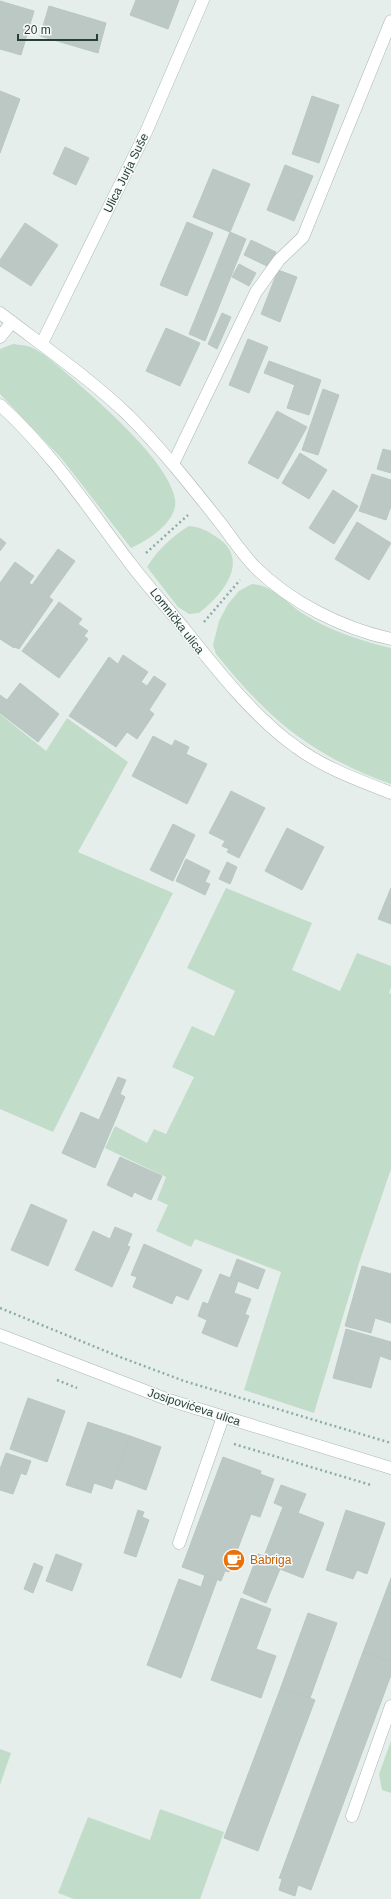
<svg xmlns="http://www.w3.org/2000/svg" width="391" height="1899" font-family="Helvetica,sans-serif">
<rect width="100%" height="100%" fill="#e6eeeb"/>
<!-- green -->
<path fill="#c1ddca" d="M13 344C20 345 27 345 33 348 47 355 60 368 72 378 100 403 169 462 175 499 179 521 147 541 131 548L62 459 0 394V349Z
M189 526C200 527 206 530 215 536 252 558 224 594 199 613L189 614 178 607 147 567C157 551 173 535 189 526Z
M252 584C272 585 286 602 302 613 328 630 361 641 391 648V784C348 769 305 746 272 715 251 696 233 675 216 654L213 645 219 621 228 604 239 591Z
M0 714 46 751 67 718 128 762 78 852 173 893 53 1132 0 1109Z
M226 888 312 923 292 970 340 991 357 953 391 966V987L389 993 391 994V1169L359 1263 314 1413 244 1390 281 1272 195 1239 191 1247 156 1231 168 1205 157 1200 166 1177 105 1148 115 1126 147 1143 154 1129 166 1134 194 1077 172 1067 192 1026 214 1036 235 991 187 968Z
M391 1741V1793L382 1790 379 1774Z
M0 1749 11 1753 0 1785Z
M160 1809 224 1832 200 1899H74L58 1893 88 1817 150 1840Z"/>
<!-- building -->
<path fill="#bcc8c4" stroke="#b9c7c2" d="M136 0H179L168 29 130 15Z
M0 1 34 11 21 55 0 49Z
M49 6 106 23 98 53 40 36Z
M0 91 20 99 0 153Z
M312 96 339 105 319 163 292 154Z
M65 147 89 158 76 185 53 174Z
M285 165 313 176 294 221 267 210Z
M213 169 250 184 230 232 193 217Z
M187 222 213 233 187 296 160 285Z
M25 223 58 245 31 286 0 266V260Z
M230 232 246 239 205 341 189 334Z
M251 240 276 252 269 267 244 255Z
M239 264 256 273 249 286 232 277Z
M278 270 297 277 280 322 261 314Z
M222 313 231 317 217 349 208 344Z
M166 328 200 343 180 386 146 371Z
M248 339 268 347 249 393 229 385Z
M269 361 299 372 295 385 264 373Z
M299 372 321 380 309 415 287 408Z
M323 389 339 395 318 455 302 450Z
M277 411 307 427 278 479 248 463Z
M383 449 391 451V473L377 469Z
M300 453 327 470 309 499 282 483Z
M372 474 391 480V506L386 520 359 511Z
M333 490 358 506 334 544 309 528Z
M357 522 391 543 369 580 335 559Z
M0 538 6 543 0 551Z
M58 549 75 561 49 597 53 600 19 649 15 647 14 648 0 639V583L15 562 34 576 29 583 32 585Z
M59 602 82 619 78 624 88 631 84 636 88 639 59 678 22 651Z
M123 655 148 672 141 682 147 686 154 676 166 684 149 710 154 714 137 739 127 732 116 747 69 716 109 657 118 664Z
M20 683 59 714 38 742 0 713V695L7 700Z
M153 736 172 746 175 740 189 747 186 754 207 764 187 804 132 776Z
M231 791 265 808 239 858 227 852 229 849 222 846 225 841 209 833Z
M173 824 195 835 173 881 150 870Z
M287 828 324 847 302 890 265 871Z
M186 859 210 871 205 882 210 884 205 895 176 881Z
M227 862 237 867 230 884 219 879Z
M391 888V924L378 919Z
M118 1077 126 1080 120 1094 125 1097 95 1168 62 1153 81 1112 99 1120Z
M120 1157 162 1176 151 1200 134 1192 132 1197 107 1185Z
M31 1204 67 1220 48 1266 11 1250Z
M115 1227 132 1234 127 1246 130 1247 112 1287 75 1270 93 1231 110 1239Z
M144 1244 202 1270 188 1300 176 1295 172 1304 133 1287 137 1277 131 1275Z
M237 1259 265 1270 258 1289 230 1278Z
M362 1266 391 1274V1323L375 1318 371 1333 345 1326Z
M220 1274 238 1281 234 1293 251 1299 245 1314 249 1316 237 1347 202 1333 207 1320 198 1316 203 1302 208 1304Z
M346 1329 391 1342V1360L380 1356 371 1388 333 1378Z
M28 1398 65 1411 47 1462 10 1449Z
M88 1422 130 1436 112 1489 94 1483 91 1493 66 1485Z
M130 1436 161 1447 146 1490 116 1479Z
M6 1453 31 1461 26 1475 21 1473 13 1494 0 1490V1469Z
M223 1457 261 1471 260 1474 274 1479 260 1517 251 1514 229 1572 225 1571 221 1581 182 1567Z
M281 1485 306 1494 298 1513 324 1523 303 1578 280 1569 266 1603 243 1593 258 1554 264 1556 283 1507 274 1503Z
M138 1510 144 1512 142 1517 149 1520 136 1557 124 1553Z
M346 1510 385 1523 367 1574 357 1570 353 1579 326 1570Z
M56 1554 82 1564 72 1591 46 1581Z
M34 1563 43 1567 33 1593 24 1589Z
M205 1575 217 1580 181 1678 147 1665 179 1579 201 1587Z
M391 1578V1662L363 1652Z
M241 1598 271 1609 256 1649 276 1656 261 1698 211 1680Z
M308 1613 337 1623 310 1698 281 1687Z
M363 1652 391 1662V1675L311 1890 298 1885 295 1896 279 1890 282 1879 279 1878 280 1876Z
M281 1687 315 1700 258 1851 224 1838Z"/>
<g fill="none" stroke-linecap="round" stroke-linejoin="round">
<!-- service casing -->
<g stroke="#a9b6b2" stroke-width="13">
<path id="service" d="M173 464 256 292 279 260 303 237 391 21
M179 1543 223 1417
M352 1816 391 1706"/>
</g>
<!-- minor casing -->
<g stroke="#a9b6b2" stroke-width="13">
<path id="minor" d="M0 313C43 346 88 377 128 415 162 449 192 487 222 525 232 539 242 553 254 566 290 602 341 628 391 639
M0 337 12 322
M42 343 146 132 203 0
M0 405C51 451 89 509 130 563 148 587 168 608 186 631 217 670 255 718 296 747 324 768 359 780 391 793
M0 1335 169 1400 391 1468"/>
</g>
<!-- path -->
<path stroke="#8aaea5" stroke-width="2.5" stroke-dasharray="2 3" stroke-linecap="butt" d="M146 553 188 515
M204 622 240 580
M0 1308 120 1357 184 1381 391 1443
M57 1380 77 1388
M234 1444 371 1485"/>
<!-- service -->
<use href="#service" stroke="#fff" stroke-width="12"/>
<!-- minor -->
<use href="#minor" stroke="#fff" stroke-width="12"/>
</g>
<!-- icons -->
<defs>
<g id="cafe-disc" transform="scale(1.15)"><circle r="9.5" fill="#e8710a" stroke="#f7faf9"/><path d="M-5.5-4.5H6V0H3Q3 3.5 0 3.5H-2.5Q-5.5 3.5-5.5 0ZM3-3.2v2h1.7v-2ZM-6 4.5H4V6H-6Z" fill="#fff"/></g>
</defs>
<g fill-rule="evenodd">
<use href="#cafe-disc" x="234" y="1560"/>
</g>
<g text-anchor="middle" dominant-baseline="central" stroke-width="3" stroke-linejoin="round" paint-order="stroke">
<!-- street labels -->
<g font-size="12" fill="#263f39" stroke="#f7faf9">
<text transform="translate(126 173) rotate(-64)">Ulica Jurja Suše</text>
<text transform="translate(177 621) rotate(52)">Lomnička ulica</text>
<text transform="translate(194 1407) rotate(18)">Josipovićeva ulica</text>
</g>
<!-- food labels -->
<g font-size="12" fill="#c56008" stroke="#f7faf9" text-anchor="start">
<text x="250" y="1560">Babriga</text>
</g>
</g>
<!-- scale -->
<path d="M18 34v6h79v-6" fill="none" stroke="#263f39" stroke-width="2"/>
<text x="24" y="34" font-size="12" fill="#263f39" stroke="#f7faf9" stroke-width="3" paint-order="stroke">20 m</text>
</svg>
